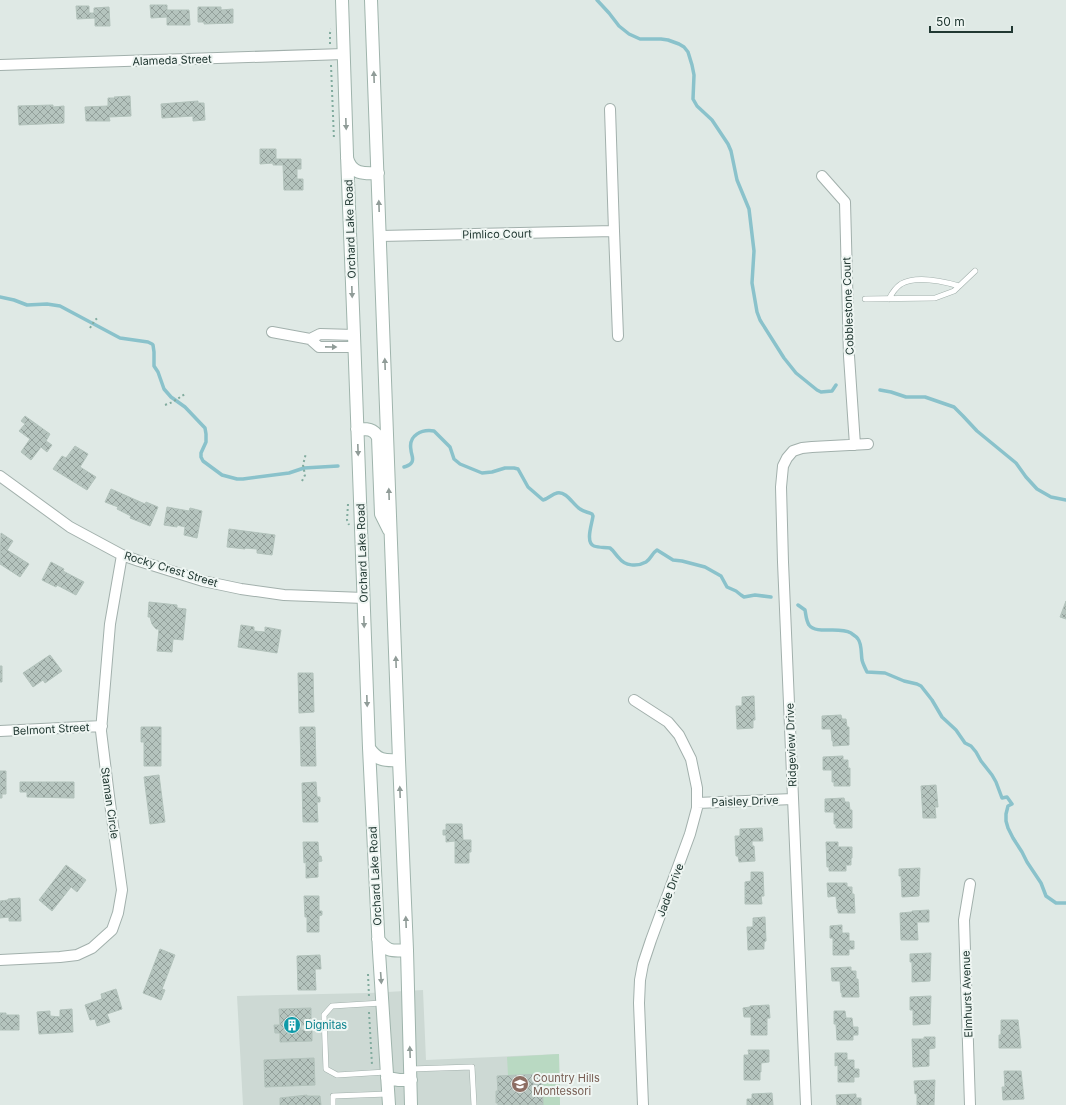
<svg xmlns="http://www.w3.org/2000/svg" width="1066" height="1105" font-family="Inter,sans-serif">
<defs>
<pattern id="building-cross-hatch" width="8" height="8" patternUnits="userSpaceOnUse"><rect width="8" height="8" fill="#b5c4be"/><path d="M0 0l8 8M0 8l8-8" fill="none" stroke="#93a09b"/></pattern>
</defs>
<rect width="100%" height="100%" fill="#dfe9e5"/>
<!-- built -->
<path fill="#cdd9d4" d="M423 990 426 1060 559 1054 560 1105H243L237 996 369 993Z"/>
<!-- green -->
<path fill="#b9d9c2" d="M559 1054 560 1105H543L542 1074 508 1075 507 1057Z"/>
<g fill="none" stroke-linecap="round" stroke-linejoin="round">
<!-- stream -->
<path stroke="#8ac2cb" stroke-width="3.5" d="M597 0 609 13 619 26 629 34 640 39H661L668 40 679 44 684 47 688 52 692 65 694 75 693 99 697 106 712 120 728 144 731 151 737 180 749 209 754 251 752 283 757 312 760 320 784 358 796 373 817 390 821 392 832 391 836 385
M0 297 14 300 27 305 47 304 60 306 120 338 148 342 152 344 153 345 154 352V366L158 372 164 389 171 397 185 407 205 428 206 434V442L201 453V457L203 461 222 475 237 479H243L289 473 304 468 338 466
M880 390 891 392 906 397H925L954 407 963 416 977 431 1016 463 1026 477 1037 489 1051 497 1066 500
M404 467C407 466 410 466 412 462 414 458 411 454 411 450 408 435 422 429 434 431L450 447 454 459 460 464 482 473 492 472 505 468H514L518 469 528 487 543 500C548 499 552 494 557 493 567 491 573 505 580 509 584 512 588 512 592 514L593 516C592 524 585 542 594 546 599 548 605 547 610 548 614 551 615 554 619 558 625 566 637 567 646 562 651 559 652 553 657 550L673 560 682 561 705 567 721 576 727 587 736 591 741 595 744 597 755 595 771 597
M798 605 805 610C806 615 806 620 809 625 817 635 838 626 851 633 853 635 856 636 858 639 862 644 861 654 862 660 863 664 865 668 867 672L885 673 904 681 917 684 921 686 932 700 942 717 956 730 965 743 971 746 976 752 981 761 992 775 996 782 1002 798 1007 797 1012 804 1008 806 1006 814V821L1008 828 1013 838 1022 852 1027 862 1041 883 1046 896 1056 903H1066"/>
</g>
<!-- building -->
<path fill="url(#building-cross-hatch)" stroke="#b2c2bb" d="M150 5H167V10H189L190 25H167V17L151 18Z
M76 6H89V13H94V8L109 7 110 26H95V18L77 19Z
M198 7H221V10L233 9V23L204 24V22H198Z
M130 96 131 116 109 117 110 121H86L85 107 108 106V98H115L114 97Z
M198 101V103H204L205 120 193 121V116L162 118 161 104Z
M53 105V107L64 106V123L19 125 18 106Z
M260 149H276V159H301V169H297V179H303V190H284L283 165H273V163L260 164Z
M25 416 50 434 46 441 52 445 47 452 41 447 31 460 21 452 30 439 19 431 25 424 21 421Z
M75 446 88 454 80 467 96 477 87 490 53 469 62 456 66 458Z
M111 489 145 504 146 502 158 507 150 526 130 518 131 516 117 509 118 507 105 502Z
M167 507 189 511 190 508 202 511 197 538 184 535 185 527 177 525V527L164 525Z
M229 529 275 535 272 555 257 553V549L245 548V549L227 547Z
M1 533 13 541 7 550 29 564 20 577 0 564Z
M51 562 64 569 63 571 84 582 76 595 57 585 56 587 42 580Z
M1066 601V619L1060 617Z
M149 602 177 605V608L186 609 183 640 173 639 172 652 157 651 159 629H156L152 624 150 617H148Z
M241 625 254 627V631L265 632V627L281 630 277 653 238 647Z
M50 655 62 671 45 683 43 680 33 687 23 673Z
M0 666H2V682H0Z
M298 673H313L314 712 299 713Z
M754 696 755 720H753V728L737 729 736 706H742V697Z
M841 715 842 719H846L847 727H849V745L833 746V741H832L831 729H822V716Z
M141 727H161V766H144V742H141Z
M300 727H315L316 766H301Z
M843 756V760H848V768H850V786H834V782H832V770H823V757Z
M0 771H6V794H2V798H0Z
M159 775 165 822 150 824 144 777Z
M20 782H74V798L27 797V792H20Z
M316 782 317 797H320V802H317L318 822H303L302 783Z
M936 785 938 807H935L936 818H923L921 786Z
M844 798 845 802H849L850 810H852V828H836V824H834V812H825V799Z
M446 824H462L463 840H471V852H469V863H455V841L446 842V835H443V830H446Z
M762 828 763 841H752V846H754L755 861 739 862 738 856H736L735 836H740V829Z
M303 842H318L319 856H321L322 861 318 862V877L306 878V862L304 863Z
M826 842H838V847H852V858H851V865H846V871H829V867H827Z
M66 865 86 880 77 892 71 887 52 911 39 900Z
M920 868 919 896 902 897 901 876H899V869Z
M751 872H763L764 896H761L762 904H745V882L751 881Z
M827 883H847V887H852V894H854L855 913H838V909H837L836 896 828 897Z
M304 896H319V911H322V915L319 916V932H307V917H305Z
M20 898 21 921H9V917L0 918V901L8 900V899Z
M929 910V922H917L918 940H901L900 913 912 912V911Z
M765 917 766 941 764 942V949L748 950 747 927H753V918Z
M842 925V933H849V941H854V949H849V955H833V938H830V926Z
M160 949 175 955 162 989 165 990 161 1000 143 993Z
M931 953 930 981 912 982V962H910V954Z
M320 955 321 969H315L316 990H298L297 956Z
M851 967V971H856V979H858L859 997H842V993H841L840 981H832L831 968Z
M116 989 122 1009 107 1014 110 1022 97 1026 95 1019 90 1020 85 1005 102 999 101 994Z
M931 996 930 1024 913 1025V1010H910V997Z
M769 1005 770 1018H767V1035H751V1017H744L743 1008 750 1007V1006Z
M311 1008V1019H305L306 1025H301V1030H312V1041L280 1042V1033H275L274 1025H280L279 1009Z
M72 1009 73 1032 39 1034 37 1012 50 1011V1016L60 1017V1010Z
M834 1011H845L846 1018H852L853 1027H858V1035H853V1040H837L836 1024H834Z
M0 1013H6V1015H19V1030H0Z
M1001 1020H1018L1021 1048H999V1035H1001Z
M924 1037H935V1048L929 1049V1066L913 1067 912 1039H924Z
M748 1050H769V1062L761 1063V1072H760V1080H744V1055H749Z
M835 1053H847V1060H854V1069H859V1077H854V1082H838V1065L835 1066Z
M314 1058 315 1085 265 1087 264 1060Z
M1004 1071H1021L1024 1099 1003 1100 1002 1087H1005Z
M542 1074 543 1105H498V1103H496V1091H498L497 1076Z
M935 1080 934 1105H917V1093L915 1094 914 1081Z
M772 1093 773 1105H747V1099H752V1094Z
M856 1094V1098H861V1105H837L836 1095Z
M307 1095V1096H320L321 1105H280V1098Z"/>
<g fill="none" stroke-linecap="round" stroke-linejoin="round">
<!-- lane casing -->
<g stroke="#a2b0ac" stroke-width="6">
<path id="lane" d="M865 299 935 298 954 291 975 271
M889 299C892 293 895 288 901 284 917 275 942 281 959 286
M382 1003 332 1006 324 1015 326 1069 337 1075 386 1072
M410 1069 472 1067 474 1105
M333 1105V1096L388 1094"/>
</g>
<!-- street casing -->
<g stroke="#a2b0ac" stroke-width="12">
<path id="street" d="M0 65 344 54
M610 109 614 231 618 336
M822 176 845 202 849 356 855 445
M380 236 614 231
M272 332 310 339 319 347H355
M310 339 320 334 354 335
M0 476 70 527 122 555 139 561 203 581 241 589 284 595 364 598
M634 700 668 722 679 735 691 759 697 788V808L690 834 651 940 643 964 640 980 639 1003 643 1105
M0 731 102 726
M697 803 793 799
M970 884 964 920 970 1105
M0 960 60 957 77 955 92 948 112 930 118 913 122 890 109 796 101 731 110 624 122 555
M806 1105 783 562 781 487 783 466 787 458 793 451 802 448 812 447 868 444"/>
</g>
<!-- secondary casing -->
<g stroke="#9fb4ac" stroke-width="14">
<path id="secondary" d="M342 0 347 155 354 335 369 748 379 952 389 1105
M371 0 399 760 407 950 411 1105
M347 158C351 174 364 174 378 173
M357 429C366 429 373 428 378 437L381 514 389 530
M369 748C377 760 384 761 399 760
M378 939C387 952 392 951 407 950
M387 1078 399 1080H411"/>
</g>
<!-- path -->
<path stroke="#81ab9e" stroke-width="2" stroke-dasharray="2 3" stroke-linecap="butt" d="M330 44V33L331 29
M331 65 334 140
M90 328 95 320 99 317
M165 405C174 402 177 399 185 394
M302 481 305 475 303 465 306 453
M348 504 347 520 349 525
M368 974 369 997
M369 1012 372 1065"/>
<!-- lane -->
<use href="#lane" stroke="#fff" stroke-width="5"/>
<!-- street -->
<use href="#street" stroke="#fff" stroke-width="10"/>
<!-- secondary -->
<use href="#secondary" stroke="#fff" stroke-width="12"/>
</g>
<!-- one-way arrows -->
<defs><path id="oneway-solid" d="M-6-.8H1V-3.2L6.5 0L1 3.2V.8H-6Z"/></defs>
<g fill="#909c98">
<use href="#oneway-solid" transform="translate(374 77) rotate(-92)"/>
<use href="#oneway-solid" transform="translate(346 124) rotate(88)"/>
<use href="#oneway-solid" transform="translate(379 206) rotate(-92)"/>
<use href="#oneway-solid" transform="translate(352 292) rotate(88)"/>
<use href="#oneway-solid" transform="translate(331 347) rotate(1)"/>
<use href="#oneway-solid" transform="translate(385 364) rotate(-92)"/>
<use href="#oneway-solid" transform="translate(358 450) rotate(88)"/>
<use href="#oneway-solid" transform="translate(389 494) rotate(-92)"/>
<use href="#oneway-solid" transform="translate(364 622) rotate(88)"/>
<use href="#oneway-solid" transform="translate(396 662) rotate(-92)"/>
<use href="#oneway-solid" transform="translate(367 701) rotate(88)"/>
<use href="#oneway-solid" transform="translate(400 792) rotate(-92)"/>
<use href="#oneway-solid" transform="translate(406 922) rotate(-92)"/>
<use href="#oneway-solid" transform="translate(381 978) rotate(86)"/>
<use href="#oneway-solid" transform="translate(410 1052) rotate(-92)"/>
</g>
<!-- icons -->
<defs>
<g id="building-disc" transform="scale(0.9)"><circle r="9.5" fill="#0f9aa8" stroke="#eff6f3"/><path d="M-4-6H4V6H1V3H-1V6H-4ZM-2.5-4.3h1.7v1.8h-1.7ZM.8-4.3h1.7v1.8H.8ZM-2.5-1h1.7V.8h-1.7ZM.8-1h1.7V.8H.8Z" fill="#fff"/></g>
<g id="school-disc" transform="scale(0.9)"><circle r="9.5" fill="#8d6e63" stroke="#eff6f3"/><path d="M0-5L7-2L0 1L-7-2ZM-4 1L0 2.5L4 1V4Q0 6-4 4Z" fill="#fff"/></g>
</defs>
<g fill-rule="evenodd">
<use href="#building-disc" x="292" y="1025"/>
<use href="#school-disc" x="520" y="1084"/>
</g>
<g text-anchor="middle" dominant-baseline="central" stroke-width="4" stroke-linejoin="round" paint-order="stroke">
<!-- street labels -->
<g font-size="11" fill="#213832" stroke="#eff6f3">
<text transform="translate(172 60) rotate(-2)">Alameda Street</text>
<text transform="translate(350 229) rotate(-92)">Orchard Lake Road</text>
<text transform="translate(497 234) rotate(-1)">Pimlico Court</text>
<text transform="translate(848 306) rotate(-92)">Cobblestone Court</text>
<text transform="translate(362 553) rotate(-92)">Orchard Lake Road</text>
<text transform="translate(171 569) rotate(17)">Rocky Crest Street</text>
<text transform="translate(51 729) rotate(-3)">Belmont Street</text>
<text transform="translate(791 745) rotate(-92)">Ridgeview Drive</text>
<text transform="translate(745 801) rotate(-2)">Paisley Drive</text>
<text transform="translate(110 803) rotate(82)">Staman Circle</text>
<text transform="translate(375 876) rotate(-93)">Orchard Lake Road</text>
<text transform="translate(670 890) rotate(-69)">Jade Drive</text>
<text transform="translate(967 994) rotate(-92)">Elmhurst Avenue</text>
</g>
<!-- culture labels -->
<g font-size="11" fill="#0d838f" stroke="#eff6f3" text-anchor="start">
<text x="305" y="1025">Dignitas</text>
</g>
<!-- education labels -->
<g font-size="11" fill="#785e54" stroke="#eff6f3" text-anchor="start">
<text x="533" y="1078">Country Hills<tspan x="533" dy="13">Montessori</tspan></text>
</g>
</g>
<!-- scale -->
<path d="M930 26v6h82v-6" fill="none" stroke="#213832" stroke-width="2"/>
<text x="936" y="26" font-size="12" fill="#213832" stroke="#eff6f3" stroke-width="3" paint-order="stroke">50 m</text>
</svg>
